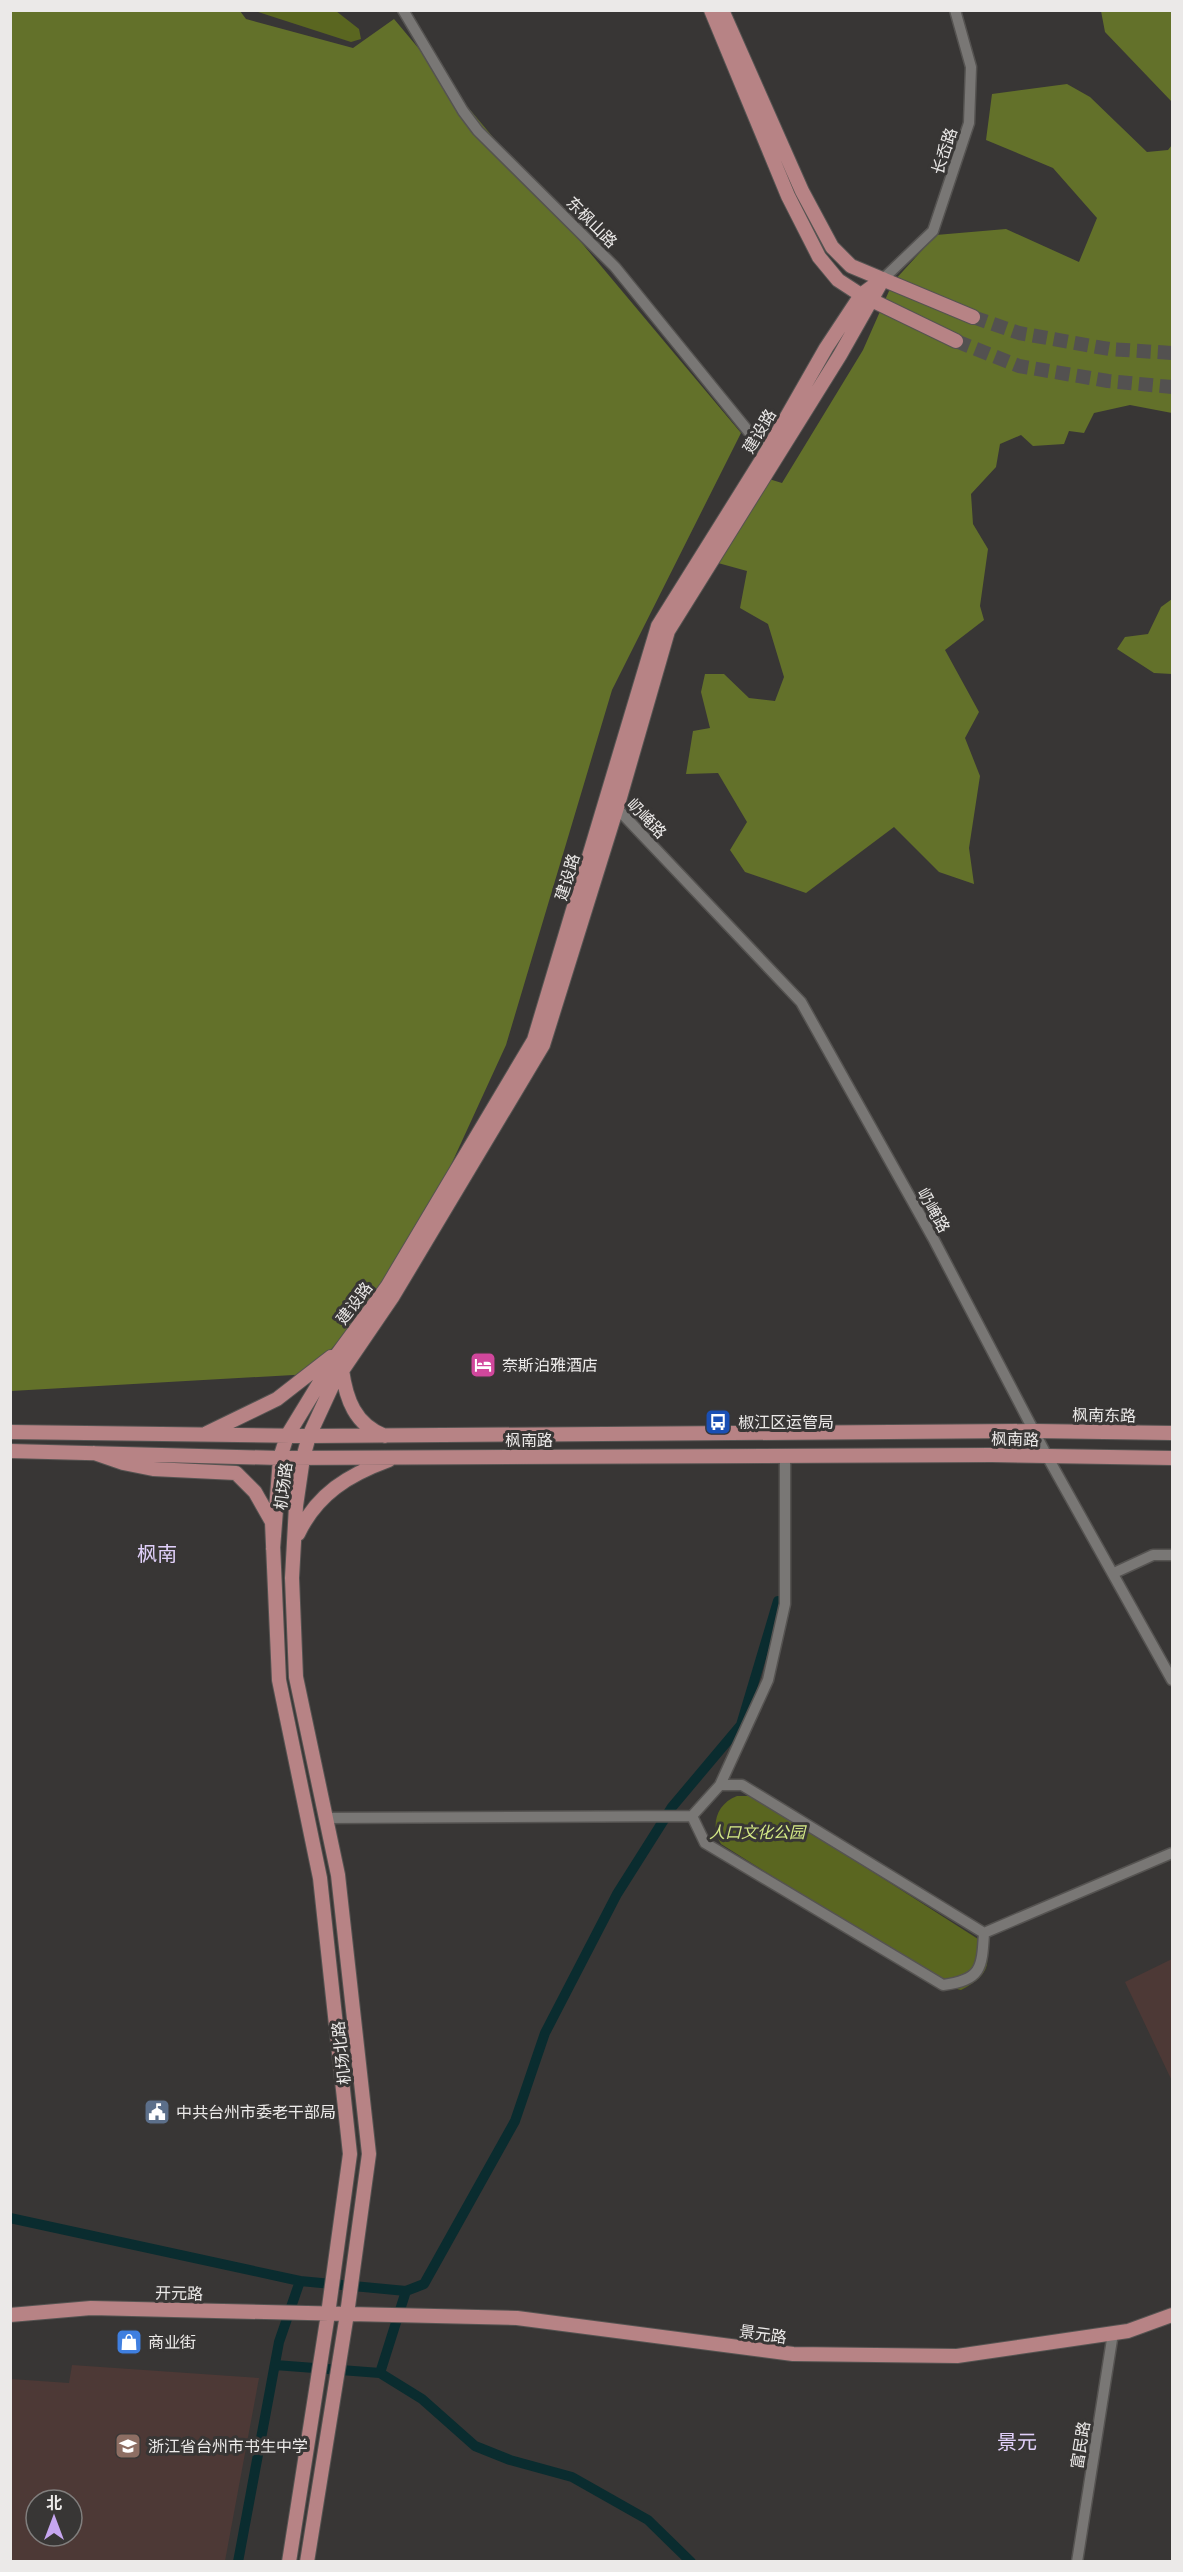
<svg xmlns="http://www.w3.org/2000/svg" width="1183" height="2572" font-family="Merriweather,'Noto Sans SC',serif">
<rect width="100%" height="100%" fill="#383635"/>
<!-- education -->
<path fill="#4d3936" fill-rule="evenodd" d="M1172 1959V2081L1125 1982Z
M72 2365 259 2378 225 2561H11V2379L69 2383ZM36 2500H72V2536H36Z"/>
<!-- green -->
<path fill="#5a6620" d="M255 11H336L359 29 361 39 351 42Z
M737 1796H751L760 1800 978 1939C997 1963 985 1978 961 1990L949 1987 721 1844C710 1826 716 1804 737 1796Z"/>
<!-- forest -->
<path fill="#63712a" d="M11 11H240L246 19 353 48 394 19 741 433 612 690 506 1045 411 1252 311 1374 11 1391Z
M1101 11H1172V102L1105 32Z
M1067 84 1090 97 1147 152 1168 150 1172 145V413L1130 405 1094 413 1084 433 1069 431 1064 444 1033 446 1021 435 1000 444 996 467 971 494 973 524 988 549 980 606 984 620 945 650 979 712 965 738 980 776 969 848 974 884 939 872 894 827 806 893 745 872 730 850 747 822 718 773 686 774 693 731 710 728 701 692 705 674H724L749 698 775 701 784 677 768 624 740 608 747 571 718 563 769 479 782 483 863 350 893 282 936 235 1006 229 1079 262 1097 218 1053 168 986 140 992 94Z
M1172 599V674L1154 673 1117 649 1125 637 1148 634 1161 607Z"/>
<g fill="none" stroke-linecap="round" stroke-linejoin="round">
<!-- canal -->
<path stroke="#0a2c2f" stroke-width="10" d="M10 2218 300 2281
M275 2365 380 2373 422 2399 475 2446 510 2460 572 2477 648 2520 691 2562
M380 2373 406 2291
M238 2562 279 2342 300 2281 406 2291 424 2284 515 2121 545 2033 617 1894 672 1807 741 1725 778 1601"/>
<!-- major-tunnel -->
<path stroke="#535150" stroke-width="14" stroke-dasharray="14 7" stroke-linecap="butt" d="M973 317 1019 333 1109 349 1172 353
M956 341 1019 366 1108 381 1172 387"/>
<!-- minor casing -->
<g stroke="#555351" stroke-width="13">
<path id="minor" d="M403 10 463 111 478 131 615 267 766 453
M883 279 933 231 969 123 971 67 955 10
M612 803 801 1002 933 1238 1047 1456 1172 1680
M1114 1573 1153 1555H1172
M720 1785 768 1680 785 1604V1456
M692 1816 720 1785H742L984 1933
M326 1818 692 1816 705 1843 943 1985C981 1980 982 1969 984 1933L1172 1853
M1077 2562 1113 2333"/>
</g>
<!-- major casing -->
<g stroke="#555351" stroke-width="16">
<path id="major" d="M711 10 788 196 819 257 838 280 861 295 956 341
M722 10 802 191 832 247 851 266 973 317
M342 1370C346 1399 355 1425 385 1436
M10 1432 309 1436 1035 1431 1172 1433
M207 1433 277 1399 331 1357
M10 1451 280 1458 992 1455 1172 1458
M94 1453 123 1463 153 1469 236 1473 255 1492 272 1522 279 1680 320 1878 350 2154 328 2314 289 2562
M298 1534C317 1494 348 1475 389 1460
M273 1549 280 1458 287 1436 334 1359 387 1287 534 1040 658 626 766 453 826 348 861 295 880 281
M10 2315 91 2308 517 2318 793 2354 957 2356 1128 2331 1172 2315
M307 2562 347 2314 369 2154 338 1875 296 1677 292 1578 296 1506 303 1458 309 1436 333 1384 393 1296 543 1045 619 801 668 631 840 355 883 279"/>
</g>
<!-- minor -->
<use href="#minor" stroke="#797775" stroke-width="10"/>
<!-- major -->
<use href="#major" stroke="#b78385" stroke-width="14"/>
</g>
<!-- icons -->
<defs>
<g id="hotel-square" transform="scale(1.35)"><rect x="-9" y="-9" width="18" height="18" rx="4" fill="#d1479c" stroke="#383635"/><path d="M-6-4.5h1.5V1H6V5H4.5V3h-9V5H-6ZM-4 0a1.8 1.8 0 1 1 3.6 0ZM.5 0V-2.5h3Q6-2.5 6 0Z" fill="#fff"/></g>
<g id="bus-square" transform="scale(1.35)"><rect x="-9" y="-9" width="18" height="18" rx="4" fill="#1a4fb4" stroke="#383635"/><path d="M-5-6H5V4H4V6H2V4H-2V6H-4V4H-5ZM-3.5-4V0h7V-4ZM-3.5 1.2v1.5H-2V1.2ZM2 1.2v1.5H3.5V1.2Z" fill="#fff"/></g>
<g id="civic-square" transform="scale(1.35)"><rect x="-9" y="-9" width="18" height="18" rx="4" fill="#5c6f8a" stroke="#383635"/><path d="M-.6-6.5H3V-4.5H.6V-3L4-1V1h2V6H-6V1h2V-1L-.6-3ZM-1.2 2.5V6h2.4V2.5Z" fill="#fff"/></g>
<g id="shop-square" transform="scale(1.35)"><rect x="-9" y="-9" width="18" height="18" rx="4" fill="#3f7fe0" stroke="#383635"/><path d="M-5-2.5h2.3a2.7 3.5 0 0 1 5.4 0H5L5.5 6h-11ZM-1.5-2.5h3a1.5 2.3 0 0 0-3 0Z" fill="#fff"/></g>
<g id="school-square" transform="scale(1.35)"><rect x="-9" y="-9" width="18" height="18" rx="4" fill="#8d6e63" stroke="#383635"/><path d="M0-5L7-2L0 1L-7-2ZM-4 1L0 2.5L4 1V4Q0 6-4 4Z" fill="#fff"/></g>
</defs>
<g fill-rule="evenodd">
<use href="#hotel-square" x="483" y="1365"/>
<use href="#bus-square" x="718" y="1422"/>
<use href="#civic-square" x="157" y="2112"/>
<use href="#shop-square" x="129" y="2342"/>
<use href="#school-square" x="128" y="2446"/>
</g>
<g text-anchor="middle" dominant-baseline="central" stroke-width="6" stroke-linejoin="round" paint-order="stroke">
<!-- street labels -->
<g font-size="16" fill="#ebe9e8" stroke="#383635">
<text transform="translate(944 151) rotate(-72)">长岙路</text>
<text transform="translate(592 222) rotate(45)">东枫山路</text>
<text transform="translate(759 431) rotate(-59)">建设路</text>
<text transform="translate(647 818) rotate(46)">屷崦路</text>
<text transform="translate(567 877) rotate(-73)">建设路</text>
<text transform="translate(934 1210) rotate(61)">屷崦路</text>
<text transform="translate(354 1303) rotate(-53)">建设路</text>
<text transform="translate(1104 1415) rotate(1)">枫南东路</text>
<text transform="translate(1015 1439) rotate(1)">枫南路</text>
<text x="529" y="1440">枫南路</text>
<text transform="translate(283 1486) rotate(-83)">机场路</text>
<text transform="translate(341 2053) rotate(-96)">机场北路</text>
<text transform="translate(179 2293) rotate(1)">开元路</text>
<text transform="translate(763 2334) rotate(8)">景元路</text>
<text transform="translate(1080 2445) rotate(-81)">富民路</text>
</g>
<!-- poi labels -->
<g font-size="16" fill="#ebe9e8" stroke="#383635" text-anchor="start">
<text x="502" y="1365">奈斯泊雅酒店</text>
<text x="738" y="1422">椒江区运管局</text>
<text x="176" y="2112">中共台州市委老干部局</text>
<text x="148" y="2342">商业街</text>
<text x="148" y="2446">浙江省台州市书生中学</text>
</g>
<!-- park labels -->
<g font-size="16" font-style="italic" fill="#d4e986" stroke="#383635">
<text x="757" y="1832">人口文化公园</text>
</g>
<!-- quarter labels -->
<g font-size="20" fill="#e1d0fa" stroke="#383635">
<text x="157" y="1553">枫南</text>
<text x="1017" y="2441">景元</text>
</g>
</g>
<!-- border -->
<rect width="1183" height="2572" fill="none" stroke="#ebe9e8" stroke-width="24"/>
<!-- north arrow -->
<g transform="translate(54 2518)"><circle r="28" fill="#383635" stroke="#807e7d" stroke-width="1.5"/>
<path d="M0-4.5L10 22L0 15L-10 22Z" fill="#c6a6f0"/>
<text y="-9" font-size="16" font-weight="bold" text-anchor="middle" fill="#ebe9e8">北</text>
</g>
</svg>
